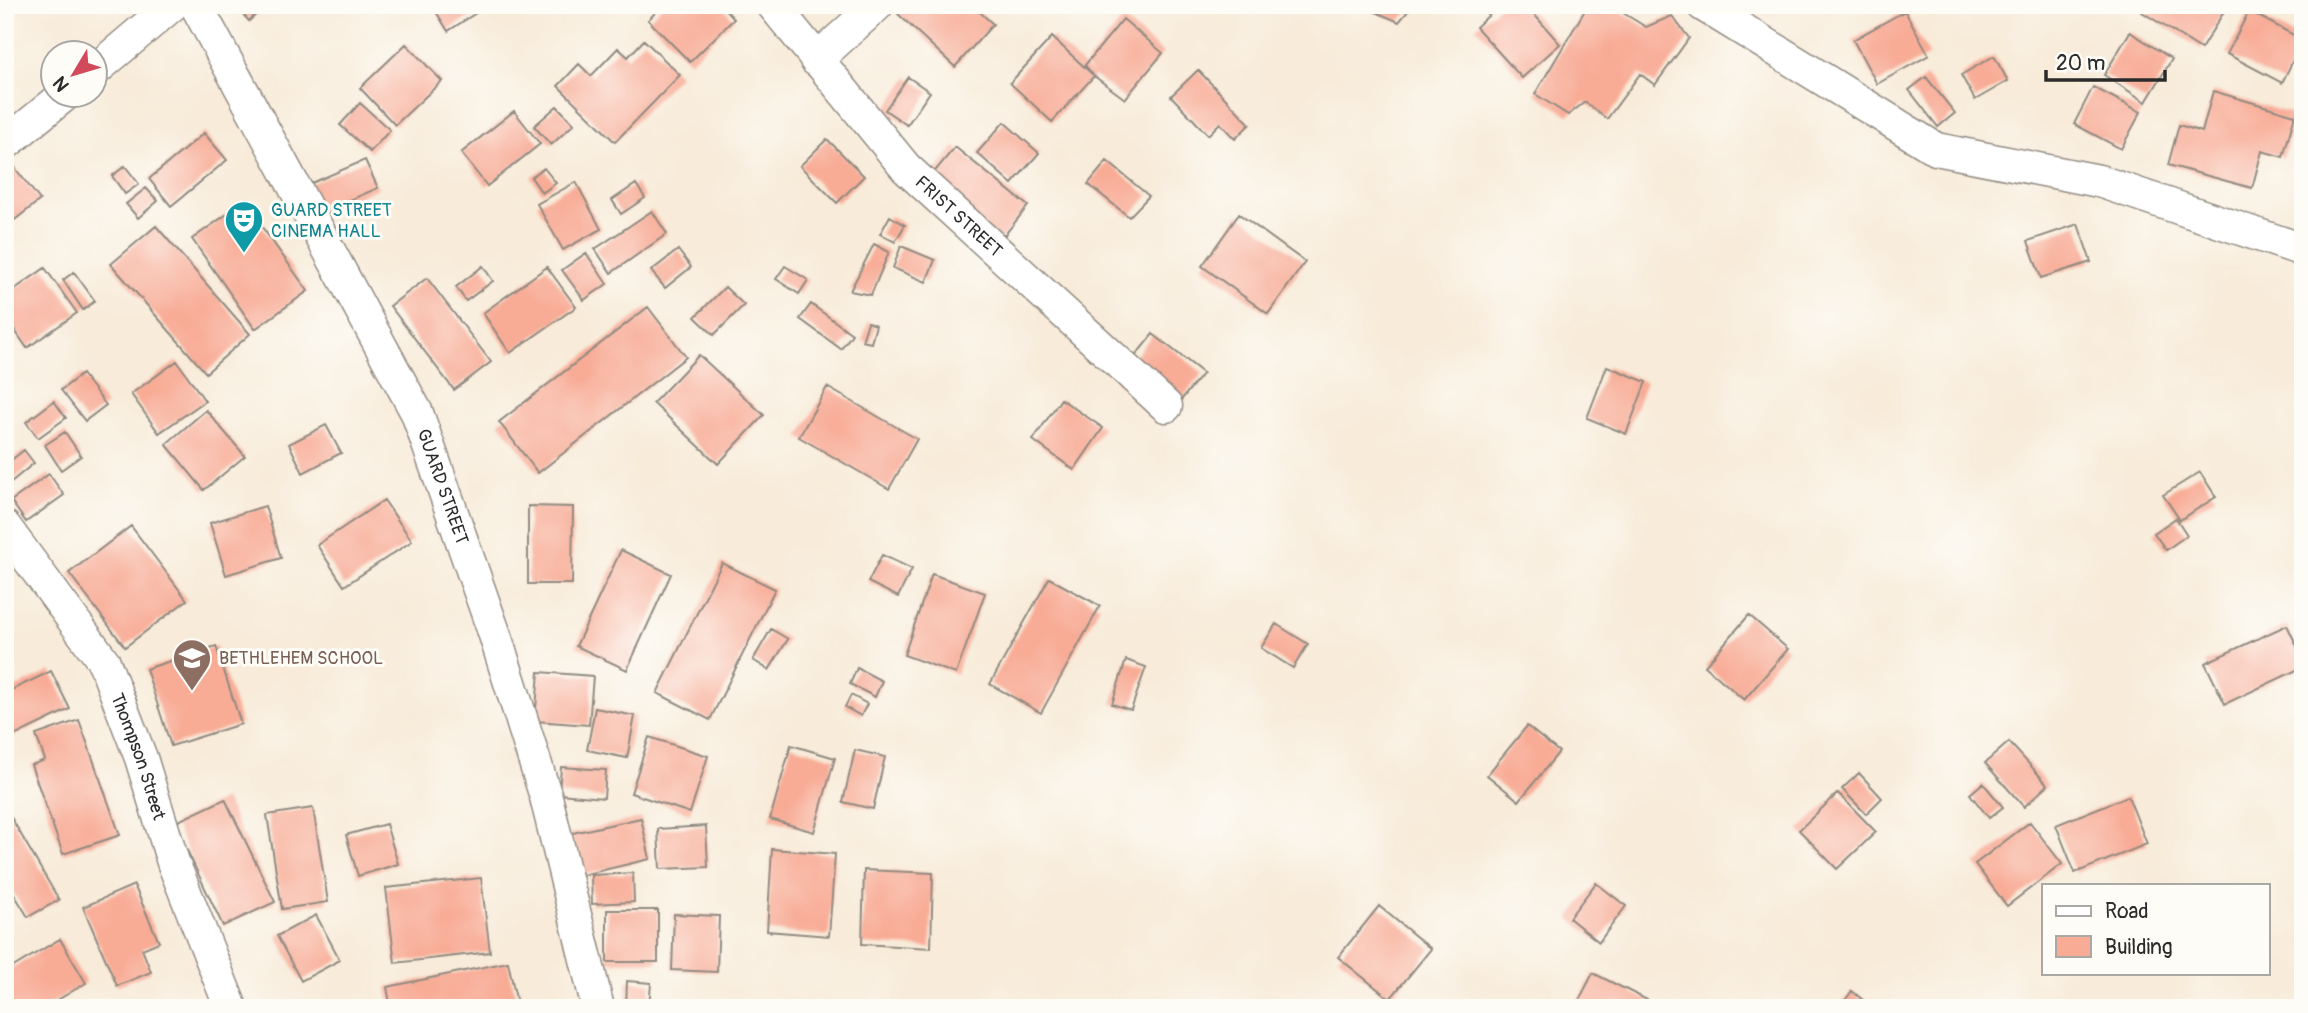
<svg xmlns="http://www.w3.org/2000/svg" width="2308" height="1013" font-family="Pangolin,sans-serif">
<rect width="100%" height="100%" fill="#fdfcf7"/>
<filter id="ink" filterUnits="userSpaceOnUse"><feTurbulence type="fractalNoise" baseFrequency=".0143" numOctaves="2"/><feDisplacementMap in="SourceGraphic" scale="14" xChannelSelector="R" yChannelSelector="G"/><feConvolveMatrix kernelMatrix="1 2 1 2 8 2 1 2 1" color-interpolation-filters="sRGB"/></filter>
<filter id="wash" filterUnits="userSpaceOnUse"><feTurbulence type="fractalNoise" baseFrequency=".00686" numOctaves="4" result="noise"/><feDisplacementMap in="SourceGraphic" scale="28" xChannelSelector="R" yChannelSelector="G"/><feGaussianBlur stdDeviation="1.57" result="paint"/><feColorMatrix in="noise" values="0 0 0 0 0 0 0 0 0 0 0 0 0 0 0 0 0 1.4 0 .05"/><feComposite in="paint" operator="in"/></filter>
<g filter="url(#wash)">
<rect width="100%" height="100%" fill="#f8ebd9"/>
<g id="blocks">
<!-- building -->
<path fill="#f8ac96" d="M238 5H261L263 8 249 21 236 7Z
M432 5H479L482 9 448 31Z
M663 5H721L734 19 690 62 648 20Z
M906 5H972L993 24 955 67 898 14Z
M1360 5H1413L1399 22Z
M1500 5H1526L1560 44 1522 78 1476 27Z
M1588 5H1610L1646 27 1672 16 1689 38 1655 85 1640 74 1607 119 1585 102 1568 115 1535 94Z
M2056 5H2079V6L2058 11Z
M2146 5H2228L2201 49 2142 12Z
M1905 11 1929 55 1877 84 1853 40Z
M2249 11 2303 40 2282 83 2227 54Z
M1123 19 1163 53 1125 99 1094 76 1052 122 1010 83 1052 37 1093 75 1085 65Z
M2130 32 2172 59 2146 102 2104 75Z
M644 40 680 75 615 142 558 86 579 64 591 76 618 48 628 57Z
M406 44 442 81 395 125 360 88Z
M1994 56 2008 81 1975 100 1961 75Z
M1198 70 1250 124 1235 139 1220 123 1208 135 1171 96Z
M908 77 930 92 907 125 885 110Z
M1926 77 1955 113 1938 127 1909 90Z
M2093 87 2141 112 2121 149 2074 124Z
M2213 91 2295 115 2283 157 2262 151 2252 188 2168 165 2179 125 2202 132Z
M360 103 390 130 370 152 340 125Z
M557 106 574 124 551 145 534 126Z
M514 111 540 144 487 186 461 153Z
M1004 122 1039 153 1012 184 977 153Z
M204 133 227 160 171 206 149 179Z
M827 139 864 176 837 203 800 166Z
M955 147 1028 206 999 242 926 182Z
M8 159 40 200 12 222 5 213V162Z
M365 160 378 188 320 213 307 185Z
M1107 161 1149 196 1129 217 1088 184Z
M125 166 139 184 125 194 112 176Z
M544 168 556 183 542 193 531 177Z
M576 182 601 229 563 250 537 204Z
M636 184 645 198 621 214 612 200Z
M146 188 158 201 138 218 126 204Z
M244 202 308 291 255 329 192 239Z
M652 211 667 234 611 273 595 249Z
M1239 214 1305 262 1268 314 1202 266Z
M890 216 905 225 895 242 880 234Z
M2078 224 2091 262 2041 278 2028 241Z
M156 226 250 334 206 373 111 264Z
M874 244 889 252 871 295 850 291Z
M901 246 935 260 926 282 893 268Z
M678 250 691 267 665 288 651 271Z
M586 253 607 284 584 300 562 270Z
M483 266 493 281 466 301 456 287Z
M785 266 808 280 799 294 776 279Z
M547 267 576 307 510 353 483 313Z
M45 268 77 313 27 348 5 316V296Z
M74 272 95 301 83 310 63 280Z
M427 278 491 362 454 390 390 306Z
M725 287 744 305 714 335 695 317Z
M811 304 852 334 841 349 800 319Z
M648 307 686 357 538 473 499 422Z
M868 322 876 325 871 343 862 341Z
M1153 334 1203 373 1165 420 1115 381Z
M699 355 764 415 718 464 653 403Z
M177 361 205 401 159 433 131 394Z
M1607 366 1646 382 1626 434 1587 418Z
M82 374 106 405 85 421 61 390Z
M827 387 917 439 889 489 799 437Z
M1061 399 1103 428 1074 470 1033 440Z
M54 401 66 418 38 438 26 422Z
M206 410 245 456 204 490 166 444Z
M326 425 341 453 303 473 289 444Z
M65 432 81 456 61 470 45 445Z
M24 450 34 463 11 482 5 475V465Z
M2200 472 2216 497 2180 520 2163 495Z
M49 474 64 495 26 522 11 501Z
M384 500 412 541 344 586 317 545Z
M265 506 281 558 226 575 210 523Z
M528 506 573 507 572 584H528Z
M2176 518 2187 535 2166 550 2154 533Z
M131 526 187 600 125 647 69 573Z
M621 550 671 574 627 670 576 646Z
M882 555 912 569 898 597 868 582Z
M722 563 775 589 710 720 657 693Z
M932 574 985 593 956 674 904 655Z
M1049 578 1100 606 1041 713 990 684Z
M1749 615 1788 649 1744 700 1705 666Z
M1276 624 1308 644 1293 668 1261 648Z
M2287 625 2303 659V667L2225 704 2205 663Z
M771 629 788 639 769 670 753 660Z
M216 646 241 724 171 746 146 669Z
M1126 660 1146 667 1131 710 1112 704Z
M857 668 882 681 875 697 850 684Z
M51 671 70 709 10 738 5 729V693Z
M539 672 593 676 589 725 535 721Z
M851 695 867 704 861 716 845 707Z
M595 708 635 716 627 758 587 750Z
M79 720 120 835 63 854 31 765 45 760 36 735Z
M1527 726 1559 752 1519 801 1487 775Z
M649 737 708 756 690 813 631 793Z
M2009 742 2048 785 2024 807 1985 763Z
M791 745 835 758 814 832 770 819Z
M855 750 885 757 873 809 843 802Z
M561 767 606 770 604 798 559 794Z
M1859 773 1882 798 1866 814 1842 789Z
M1983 783 2003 807 1989 818 1970 794Z
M1838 793 1876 832 1837 869 1799 830Z
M2128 796 2147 844 2075 873 2056 825Z
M225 799 275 902 223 926 174 823Z
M5 807 59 900 28 917 5 879Z
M313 808 328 902 282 909 267 815Z
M641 818 650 859 578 876 568 834Z
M2030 822 2062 864 2007 906 1975 864Z
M386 824 398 864 358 876 346 835Z
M706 826 708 867 660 869 658 829Z
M772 849 835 854 829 936 767 931Z
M864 870 933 873 931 948 862 944Z
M633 873 634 902 592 904 591 875Z
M481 878 490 952 395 963 386 888Z
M1596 883 1626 906 1599 942 1569 918Z
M134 885 159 942 142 949 151 972 117 986 83 907Z
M1379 906 1431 949 1390 999 1338 957Z
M607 910H658V962H607Z
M674 914 719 916 717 972 672 970Z
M316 915 340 960 301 981 277 936Z
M60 939 86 983 44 1008H5V972Z
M508 962 518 1008H391L387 987Z
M1593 973 1663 1008H1575Z
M627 981 651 983 649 1008H626Z
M1852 991 1873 1008H1839Z"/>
</g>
</g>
<g filter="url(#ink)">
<use href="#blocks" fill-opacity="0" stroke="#928b82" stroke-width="2"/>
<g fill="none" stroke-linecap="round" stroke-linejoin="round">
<!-- street casing -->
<g stroke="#928b82" stroke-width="35">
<g id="street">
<path id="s1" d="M196 5 417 413 495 635 546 797 598 1008"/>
<path id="s2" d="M773 5 906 168 1166 406"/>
<path d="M1703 5 1936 149 2099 181 2303 250"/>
<path d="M816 60 877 5"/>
<path d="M94 71 172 5"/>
<path d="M5 144 66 94"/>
<path id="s3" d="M5 527 104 662 141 758 173 862 231 1008"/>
</g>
</g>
<!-- street -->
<use href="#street" stroke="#fff" stroke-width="32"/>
</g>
</g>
<!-- icons -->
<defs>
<g id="theatre-pin" transform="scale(2.0125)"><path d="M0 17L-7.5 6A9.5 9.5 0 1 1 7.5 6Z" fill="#0f9aa8" stroke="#fdfcf7"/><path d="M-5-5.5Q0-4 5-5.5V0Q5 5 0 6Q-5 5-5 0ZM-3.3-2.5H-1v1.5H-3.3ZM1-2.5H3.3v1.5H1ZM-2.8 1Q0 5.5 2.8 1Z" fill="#fff"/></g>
<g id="school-pin" transform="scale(2.0125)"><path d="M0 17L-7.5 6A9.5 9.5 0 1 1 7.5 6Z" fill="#8d6e63" stroke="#fdfcf7"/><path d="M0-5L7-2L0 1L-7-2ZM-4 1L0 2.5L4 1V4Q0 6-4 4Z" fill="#fff"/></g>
</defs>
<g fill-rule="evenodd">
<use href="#theatre-pin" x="244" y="220"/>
<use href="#school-pin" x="192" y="658"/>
</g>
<g text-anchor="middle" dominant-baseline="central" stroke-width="6" stroke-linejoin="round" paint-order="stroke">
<!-- culture labels -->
<g font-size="18" fill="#0d838f" stroke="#fdfcf7" text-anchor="start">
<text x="271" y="210">GUARD STREET<tspan x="271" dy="21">CINEMA HALL</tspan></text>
</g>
<!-- street labels -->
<g font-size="18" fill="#2b2b2b" stroke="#fdfcf7">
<text stroke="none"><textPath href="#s2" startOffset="282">FRIST STREET</textPath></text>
<text stroke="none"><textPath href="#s1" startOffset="542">GUARD STREET</textPath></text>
<text stroke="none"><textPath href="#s3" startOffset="268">Thompson Street</textPath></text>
</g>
<!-- education labels -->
<g font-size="18" fill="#785e54" stroke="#fdfcf7" text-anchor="start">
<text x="219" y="658">BETHLEHEM SCHOOL</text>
</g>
</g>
<!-- margin -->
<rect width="2308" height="1013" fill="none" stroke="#fdfcf7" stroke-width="28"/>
<!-- legend -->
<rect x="2042" y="884" width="228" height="91" fill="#fdfcf7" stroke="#a9a8a5" stroke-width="2"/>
<rect x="2056" y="906" width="35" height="10" fill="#ffffff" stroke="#a9a8a5" stroke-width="2"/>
<text x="2105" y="918" font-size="21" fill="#2b2b2b">Road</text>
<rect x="2056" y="936" width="35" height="21" fill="#f8ac96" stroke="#a9a8a5" stroke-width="2"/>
<text x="2105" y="954" font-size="21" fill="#2b2b2b">Building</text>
<!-- north arrow -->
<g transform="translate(74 74) rotate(232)"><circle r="33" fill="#fdfcf7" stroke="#a9a8a5" stroke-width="2"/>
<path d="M0-5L12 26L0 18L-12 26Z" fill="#d1495b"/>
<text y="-10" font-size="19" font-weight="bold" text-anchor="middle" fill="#2b2b2b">N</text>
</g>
<!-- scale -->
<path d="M2046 70v10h119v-10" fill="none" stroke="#2b2b2b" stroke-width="3.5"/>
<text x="2056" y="70" font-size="21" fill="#2b2b2b" stroke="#fdfcf7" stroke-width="5" paint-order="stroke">20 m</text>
</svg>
